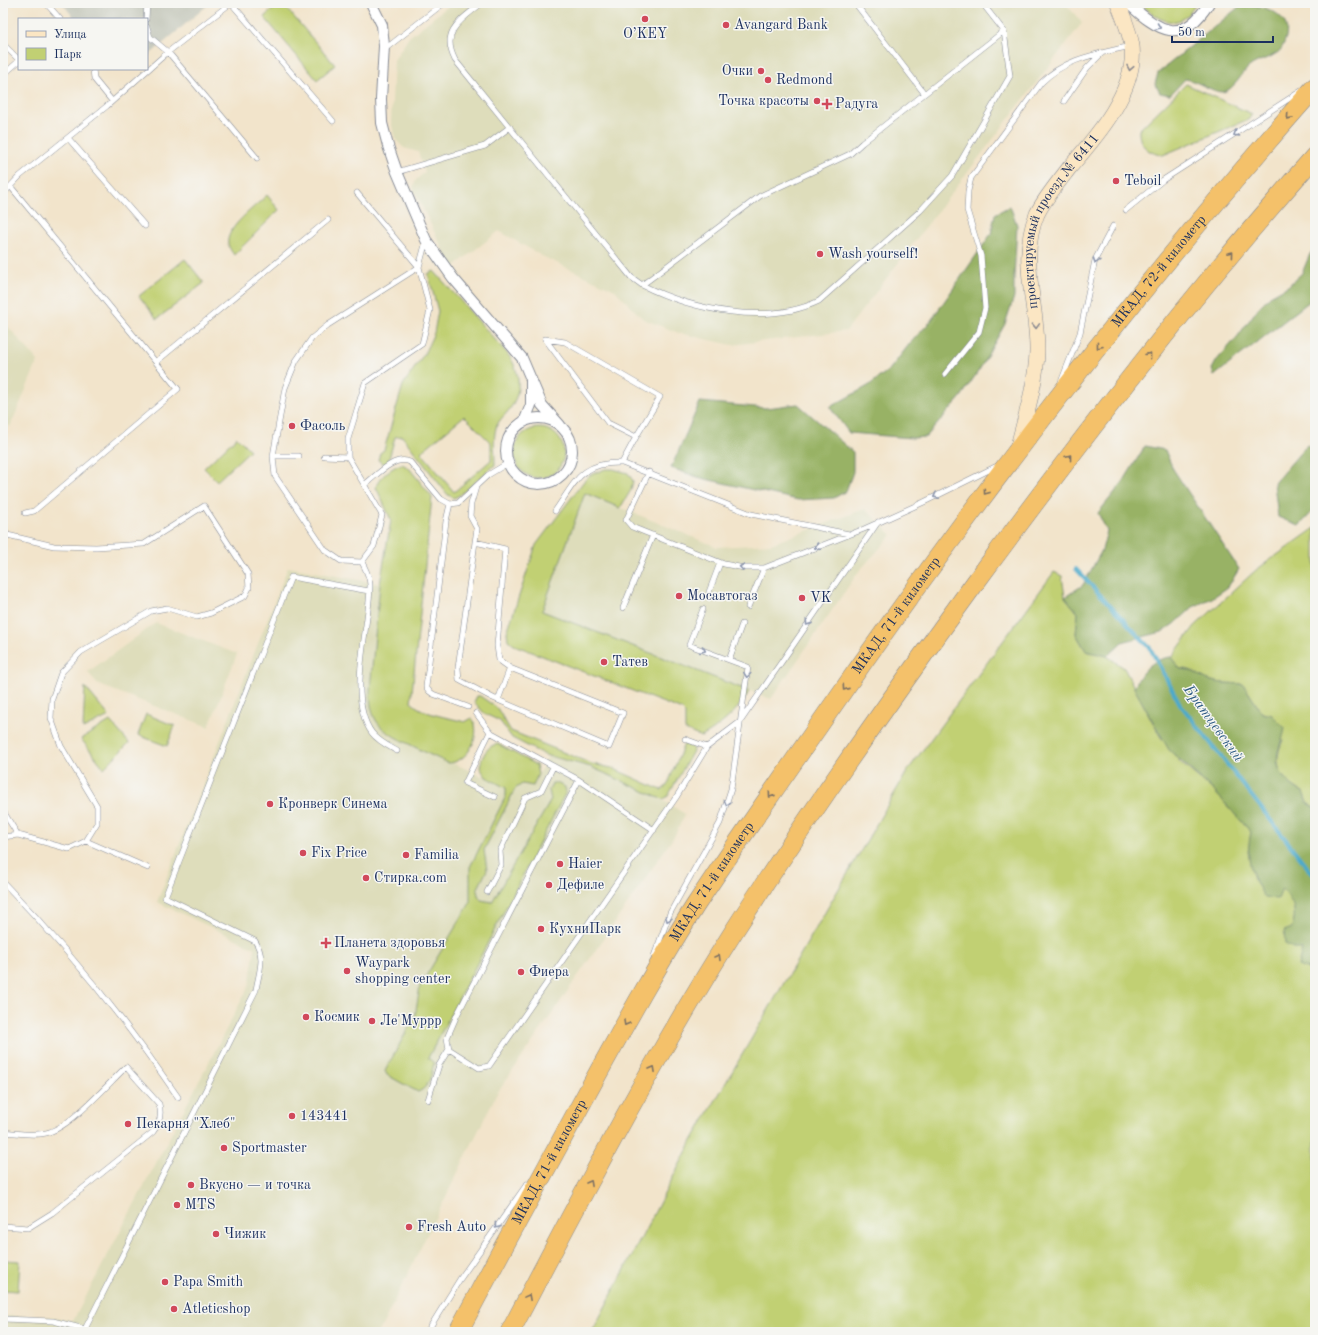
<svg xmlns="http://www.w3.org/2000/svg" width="1318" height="1335" font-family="'Old Standard TT',serif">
<rect width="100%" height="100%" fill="#f6f6f2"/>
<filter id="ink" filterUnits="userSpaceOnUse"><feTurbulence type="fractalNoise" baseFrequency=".025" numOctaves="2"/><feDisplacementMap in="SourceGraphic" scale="8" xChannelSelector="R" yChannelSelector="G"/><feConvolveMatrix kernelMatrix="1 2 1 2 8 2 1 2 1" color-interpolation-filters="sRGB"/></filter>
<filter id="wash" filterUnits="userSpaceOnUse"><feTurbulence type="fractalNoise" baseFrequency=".012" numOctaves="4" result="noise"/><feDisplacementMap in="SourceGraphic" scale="16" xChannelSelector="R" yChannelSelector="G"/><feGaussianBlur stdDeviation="0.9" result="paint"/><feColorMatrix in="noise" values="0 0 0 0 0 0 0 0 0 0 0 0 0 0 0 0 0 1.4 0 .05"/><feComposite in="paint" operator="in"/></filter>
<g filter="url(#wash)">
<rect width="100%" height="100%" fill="#f2e4cb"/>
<!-- built -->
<path fill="#deddbb" d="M452 3H1065L1082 23 846 331 732 345 679 333 643 319 615 290 542 256 499 231 452 268 413 188 416 180 425 172 418 152 404 148 395 139 391 121 394 60 409 37Z
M3 321 38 361 10 427 3 421Z
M585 493 717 547 771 544 865 509 892 535 859 571 771 699 542 611Z
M288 567 380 584 370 697 372 714 388 735 501 784 533 786 548 756 559 760 574 762 591 767 659 798 685 814 675 835 496 1095 379 1332H3V1316L55 1317 73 1321 249 986 255 948 157 902Z
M156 623 237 654 209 727 97 684 88 672Z"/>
<!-- industrial -->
<path fill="#c3c6b9" d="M62 3H210L147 57V19H75Z"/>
<!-- green -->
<path fill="#c1d073" stroke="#6e8068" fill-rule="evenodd" d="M280 3H282L335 65 317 80 264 17Z
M1140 3H1196C1181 33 1158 22 1140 3Z
M1186 84 1252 114 1249 119 1163 155C1149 154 1138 145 1139 130Z
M267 195 279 210 234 255C232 252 229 248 228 244 225 228 256 206 267 195Z
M185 259 204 283 157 319 139 296Z
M434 271 507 353C520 370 523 392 509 410 505 415 497 422 496 428 493 439 495 453 495 465L460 495 454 498 448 495 402 436 395 437 388 462 383 464 378 460 380 453 384 450 403 385 424 354 434 333 438 311 428 274ZM464 416 491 443V460L454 492 421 452Z
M514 453a25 25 0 1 1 50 0a25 25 0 1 1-50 0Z
M237 437 250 450 217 481 204 468Z
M402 464 409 468 432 497 411 702C423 715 448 717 465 722L472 718C483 734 468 763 448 763 435 757 422 751 409 744 381 731 369 722 370 689L380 584 391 520 376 487C378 478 393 466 402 464Z
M605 469H613L628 473 633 481 631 490 620 508 585 493 542 611 749 691C742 707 717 730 701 737L685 730V713L682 710 514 645 508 640 507 632 536 545 584 481 590 475Z
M1315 528V808L1307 803 1303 792C1279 780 1272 764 1283 740L1272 715 1262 713 1243 684C1231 683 1217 684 1206 679 1194 673 1194 669 1180 669L1171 658 1195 626 1256 570Z
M1054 572 1062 576 1065 597 1078 613 1076 634 1086 651 1107 656 1124 668 1160 736 1181 763 1214 791 1251 832 1248 852 1254 880 1282 889 1293 901 1295 916 1292 928 1302 949 1306 969 1315 968V1332H592L693 1139 908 770Z
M85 687 109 716 83 729Z
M477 696H480L497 708 511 731 592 764 612 768 661 790 667 786 684 744 692 747 693 751 668 796 664 799 659 798 591 767 545 755 512 738 500 721 485 714 474 702Z
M146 714 175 726 167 746 138 735Z
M110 721 129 743 104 768 81 739Z
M498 744 536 765 538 774 533 786 522 784 515 789 484 850 487 870 477 890 478 895 481 900 492 902 551 800 549 790 552 783H556L565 787 566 792 428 1058 434 1063C431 1075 430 1087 418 1092L387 1075 385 1071 415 1016 420 986 470 903V867L506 796V788L486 777 480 768C481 757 487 745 498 744Z
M3 1260 20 1261 18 1291 3 1290Z"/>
<!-- forest -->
<path fill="#98b265" stroke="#5a7062" d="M1250 4C1267 8 1291 14 1286 37 1284 43 1282 50 1277 53 1268 59 1258 60 1249 67 1241 74 1234 90 1223 92 1214 93 1196 80 1185 79L1170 95 1160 93 1155 84 1158 73 1240 6Z
M1010 206 1017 225 1014 277V297L1005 324 981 367 961 397 926 437 912 438 849 433 830 407 868 386 890 369 911 342 930 322 991 234 995 214Z
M1315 248V297L1214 376 1212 369 1217 360 1238 336 1259 307 1270 296 1288 286 1302 273 1310 254Z
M700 402 766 408 798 404 853 452V472L846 491 834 498 798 500 701 478 671 468Z
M1307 445 1315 448V509L1299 526 1278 517 1274 483Z
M1145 446 1165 450 1173 469 1239 569 1228 587 1212 598 1193 607 1178 621 1162 632 1122 642 1107 656 1086 651 1076 634 1078 613 1065 597 1083 585 1102 550 1107 531 1098 513 1123 482Z
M1171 657 1180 669C1194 670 1194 673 1206 679 1217 684 1231 683 1243 684L1262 713 1272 715 1285 728C1284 736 1280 744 1278 752 1274 771 1288 785 1303 792L1307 803 1315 808V968L1306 969 1298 966 1302 949H1295L1285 944 1284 931 1292 928C1297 910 1294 903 1282 889L1278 899 1265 898C1251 876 1245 858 1251 832L1214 791 1169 750 1134 688C1141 671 1152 659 1171 657Z"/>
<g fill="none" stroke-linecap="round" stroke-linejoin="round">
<!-- stream -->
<path stroke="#4caacb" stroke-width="4" d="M1076 569 1150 648 1180 704 1315 877"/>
</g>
</g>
<g filter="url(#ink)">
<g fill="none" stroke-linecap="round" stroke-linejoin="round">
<!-- lane casing -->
<g stroke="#868a94" stroke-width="6">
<path id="lane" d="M46 3 60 19
M231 3 333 121
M482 3C461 20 440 31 455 60L631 277 642 285 760 196 850 154 862 143 1004 31
M855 3 924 93
M146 19 147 3
M147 27 150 37 168 52 257 158
M3 44 19 60
M385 49 444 3
M93 69 94 79 112 101
M3 75 19 61
M1064 101 1087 68 1101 54
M68 138 145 226
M397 172 485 146 510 127
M11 187 178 389 34 511 25 513
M357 193 419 267 426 241
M3 194 20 176 107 106 168 52 231 3
M1126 210 1163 180 1301 91
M419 267 430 310 422 344 365 383 348 439V457L382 515 374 546 362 562 341 561 325 550 275 476 273 456 285 388 296 361 312 338 328 325Z
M642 285C692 310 767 326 819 301L920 211 952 176 1010 76 1004 31 982 3
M156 362 328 220
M945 374 979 332 985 308 981 256 967 210 968 191 971 178 1041 83C1065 58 1098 54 1131 46
M1061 382 1080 333 1095 260 1113 226
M273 456H299
M324 456 348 457
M622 463 636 437 608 423 545 339 565 342 660 397 636 437
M649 472 626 520 632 527 724 564 744 568H764
M364 485C376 476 394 455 410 462L441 499 450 504 458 503 488 475 508 463
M450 504 446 521 426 687 429 691 433 694 468 707
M555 511C576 481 581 462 622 463L751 514 849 534
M475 542 505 549 497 646 499 660 510 668 623 713 609 747 493 698 459 680 458 668 475 542 477 529 470 516 471 504 476 487
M362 562C365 568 370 577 370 585 370 626 346 698 372 733 378 741 388 746 397 751
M709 592 720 563
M748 607 764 568 864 529 924 502 997 466
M623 608 653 535
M703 609 689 645 729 660
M498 700 510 668
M476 713 490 732 579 780 654 830
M490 732 465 783 495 797
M685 739 707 747
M3 811 18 835 69 849 86 841 97 823V806L61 746 51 718 52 699 61 673 81 652 151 611 167 608 197 617 211 613 245 596 249 588 248 574 204 506 144 544 96 547 54 546 3 534
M3 837 18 835
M86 841 148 868
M3 882C67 948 126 1021 178 1097
M487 892 501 865 500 851 525 798 541 791 553 767
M654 956 670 913 720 823 731 789 748 667 729 660 742 624
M449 1049 447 1038 457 1015 579 780
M428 1100 439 1065 449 1049 479 1068 489 1066 677 796 707 747 740 722 878 522
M3 1132C16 1133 33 1136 46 1133 70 1128 107 1085 126 1067L159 1104C162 1115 160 1123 153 1132L52 1213 28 1228 3 1226
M3 1319 53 1321 85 1329 256 990C259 971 266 958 255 941L165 897 291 577 369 591
M427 1332 460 1279 527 1184"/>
</g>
<!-- street casing -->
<g stroke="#868a94" stroke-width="12">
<path id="street" d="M371 3 382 25 384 46 381 99 382 123 388 146 397 172 426 240 453 278 522 358 542 405 560 425
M1128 3C1158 31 1182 47 1209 3
M506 451a33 33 0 1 1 66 0a33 33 0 1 1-66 0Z
M524 422 531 405V381
M3 533V536"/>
</g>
<!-- secondary casing -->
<g stroke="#868a94" stroke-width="16">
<g id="secondary">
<path id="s1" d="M1017 450C1025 418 1036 385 1037 352 1038 306 1018 259 1037 214 1044 199 1060 180 1070 167 1097 136 1137 90 1132 46 1130 32 1123 17 1118 3"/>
</g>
</g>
<!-- highway casing -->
<g stroke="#868a94" stroke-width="20">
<g id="highway">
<path id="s2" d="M458 1332C502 1249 547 1166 592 1084 625 1024 658 964 695 906 737 842 781 780 824 718 976 498 1138 287 1315 87"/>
<path d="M510 1332C581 1197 652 1060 734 931 810 812 892 697 975 583 1083 436 1194 292 1315 156"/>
</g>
</g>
<!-- lane -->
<use href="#lane" stroke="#fff" stroke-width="5"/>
<!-- street -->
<use href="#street" stroke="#fff" stroke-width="10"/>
<!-- secondary -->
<use href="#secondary" stroke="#fbe6c3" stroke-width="15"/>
<!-- highway -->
<use href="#highway" stroke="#f4c16a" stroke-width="19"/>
</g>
<!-- one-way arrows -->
<defs><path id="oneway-chevron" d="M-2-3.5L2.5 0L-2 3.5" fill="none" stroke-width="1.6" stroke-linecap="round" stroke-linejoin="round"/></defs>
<g stroke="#8d97ae">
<use href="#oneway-chevron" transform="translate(1158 27) rotate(22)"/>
<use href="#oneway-chevron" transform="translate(1236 134) rotate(148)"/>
<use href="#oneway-chevron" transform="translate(1096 261) rotate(110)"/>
<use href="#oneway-chevron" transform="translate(936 496) rotate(153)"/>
<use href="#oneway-chevron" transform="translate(817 547) rotate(158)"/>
<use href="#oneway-chevron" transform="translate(742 567) rotate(-173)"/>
<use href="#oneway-chevron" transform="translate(808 623) rotate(125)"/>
<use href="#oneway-chevron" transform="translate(703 650) rotate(22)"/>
<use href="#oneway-chevron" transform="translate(747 675) rotate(98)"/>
<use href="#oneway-chevron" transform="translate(727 803) rotate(107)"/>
<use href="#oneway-chevron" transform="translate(668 919) rotate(111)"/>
<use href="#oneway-chevron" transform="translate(497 1226) rotate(126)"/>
</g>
<g stroke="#8b8a90">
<use href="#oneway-chevron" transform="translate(1130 68) rotate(101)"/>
<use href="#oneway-chevron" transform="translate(1036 326) rotate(88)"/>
</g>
<g stroke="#7d7163">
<use href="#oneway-chevron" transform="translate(1289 117) rotate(132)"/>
<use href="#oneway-chevron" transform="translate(1231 254) rotate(-50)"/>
<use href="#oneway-chevron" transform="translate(1099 346) rotate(128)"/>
<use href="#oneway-chevron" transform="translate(1149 355) rotate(-52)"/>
<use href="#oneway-chevron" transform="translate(1069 457) rotate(-52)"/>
<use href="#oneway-chevron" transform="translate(986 492) rotate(126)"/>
<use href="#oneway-chevron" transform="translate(845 688) rotate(125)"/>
<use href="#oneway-chevron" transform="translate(771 795) rotate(125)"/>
<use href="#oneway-chevron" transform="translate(718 957) rotate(-59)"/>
<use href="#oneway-chevron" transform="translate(626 1023) rotate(119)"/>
<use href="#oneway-chevron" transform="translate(653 1069) rotate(-61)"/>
<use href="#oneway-chevron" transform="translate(590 1183) rotate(-61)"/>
<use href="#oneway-chevron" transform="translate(528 1297) rotate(-62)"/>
</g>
</g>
<!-- markers -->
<g fill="#d1495b" stroke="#f6f6f2" stroke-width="1.5">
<circle cx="645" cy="19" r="4"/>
<circle cx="726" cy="25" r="4"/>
<circle cx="761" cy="71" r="4"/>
<circle cx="768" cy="80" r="4"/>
<circle cx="817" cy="101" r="4"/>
<path d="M825 98h4v4h4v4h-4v4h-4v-4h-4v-4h4z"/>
<circle cx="1116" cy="181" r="4"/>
<circle cx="820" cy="254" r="4"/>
<circle cx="292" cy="426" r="4"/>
<circle cx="679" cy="596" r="4"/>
<circle cx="802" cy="598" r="4"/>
<circle cx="604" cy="662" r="4"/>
<circle cx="270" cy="804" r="4"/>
<circle cx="303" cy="853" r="4"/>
<circle cx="406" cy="855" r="4"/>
<circle cx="560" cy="864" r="4"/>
<circle cx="366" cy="878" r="4"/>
<circle cx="549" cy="885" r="4"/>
<circle cx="541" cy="929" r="4"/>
<path d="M324 937h4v4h4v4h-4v4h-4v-4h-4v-4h4z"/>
<circle cx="347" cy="971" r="4"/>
<circle cx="521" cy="972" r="4"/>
<circle cx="306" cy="1017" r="4"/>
<circle cx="372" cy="1021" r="4"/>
<circle cx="292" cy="1116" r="4"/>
<circle cx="128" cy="1124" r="4"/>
<circle cx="224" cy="1148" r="4"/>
<circle cx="191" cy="1185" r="4"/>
<circle cx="177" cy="1205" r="4"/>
<circle cx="409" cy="1227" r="4"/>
<circle cx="216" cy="1234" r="4"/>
<circle cx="165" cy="1282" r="4"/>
<circle cx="174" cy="1309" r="4"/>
</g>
<g text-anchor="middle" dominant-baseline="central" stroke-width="3" stroke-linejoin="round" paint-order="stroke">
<!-- poi labels -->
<g font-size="14" fill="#1b2f5e" stroke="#f6f6f2" text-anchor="start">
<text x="734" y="25">Avangard Bank</text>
<text x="645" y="34" text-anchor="middle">O’KEY</text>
<text x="753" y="71" text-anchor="end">Очки</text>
<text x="776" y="80">Redmond</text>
<text x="809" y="101" text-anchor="end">Точка красоты</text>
<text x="835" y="104">Радуга</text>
<text x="1124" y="181">Teboil</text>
<text x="828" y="254">Wash yourself!</text>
<text x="300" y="426">Фасоль</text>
<text x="687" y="596">Мосавтогаз</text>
<text x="810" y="598">VK</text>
<text x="612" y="662">Татев</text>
<text x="278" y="804">Кронверк Синема</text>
<text x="311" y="853">Fix Price</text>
<text x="414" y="855">Familia</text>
<text x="568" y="864">Haier</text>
<text x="374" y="878">Стирка.com</text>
<text x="557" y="885">Дефиле</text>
<text x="549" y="929">КухниПарк</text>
<text x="334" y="943">Планета здоровья</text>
<text x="355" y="963">Waypark<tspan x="355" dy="16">shopping center</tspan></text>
<text x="529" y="972">Фиера</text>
<text x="314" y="1017">Космик</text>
<text x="380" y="1021">Ле'Муррр</text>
<text x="300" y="1116">143441</text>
<text x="136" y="1124">Пекарня "Хлеб"</text>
<text x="232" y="1148">Sportmaster</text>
<text x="199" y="1185">Вкусно — и точка</text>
<text x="185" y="1205">MTS</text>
<text x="417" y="1227">Fresh Auto</text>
<text x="224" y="1234">Чижик</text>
<text x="173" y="1282">Papa Smith</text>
<text x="182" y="1309">Atleticshop</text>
</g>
<!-- street labels -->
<g font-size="14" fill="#1b2f5e" stroke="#f6f6f2">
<text stroke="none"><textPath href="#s1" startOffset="241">проектируемый проезд № 6411</textPath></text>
<text stroke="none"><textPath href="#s2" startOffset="1274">МКАД, 72-й километр</textPath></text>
<text stroke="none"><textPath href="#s2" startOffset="841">МКАД, 71-й километр</textPath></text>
<text stroke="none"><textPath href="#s2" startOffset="517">МКАД, 71-й километр</textPath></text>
<text stroke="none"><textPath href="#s2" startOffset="193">МКАД, 71-й километр</textPath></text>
</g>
<!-- water labels -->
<g font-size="15" font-style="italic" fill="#2c5a84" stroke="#f6f6f2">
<text transform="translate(1213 724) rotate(54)">Братцевский</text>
</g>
</g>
<!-- margin -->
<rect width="1318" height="1335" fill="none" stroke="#f6f6f2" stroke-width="16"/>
<!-- legend -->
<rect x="18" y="18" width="130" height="52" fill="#f6f6f2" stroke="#9ea6b7"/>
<rect x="26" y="31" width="20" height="6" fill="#fbe6c3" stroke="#9ea6b7"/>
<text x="54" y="38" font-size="12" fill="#1b2f5e">Улица</text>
<rect x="26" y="48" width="20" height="12" fill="#c1d073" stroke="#9ea6b7"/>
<text x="54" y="58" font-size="12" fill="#1b2f5e">Парк</text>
<!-- scale -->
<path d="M1172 36v6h101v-6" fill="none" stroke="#1b2f5e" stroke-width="2"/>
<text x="1178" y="36" font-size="12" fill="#1b2f5e" stroke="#f6f6f2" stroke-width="3" paint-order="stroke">50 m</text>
</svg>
